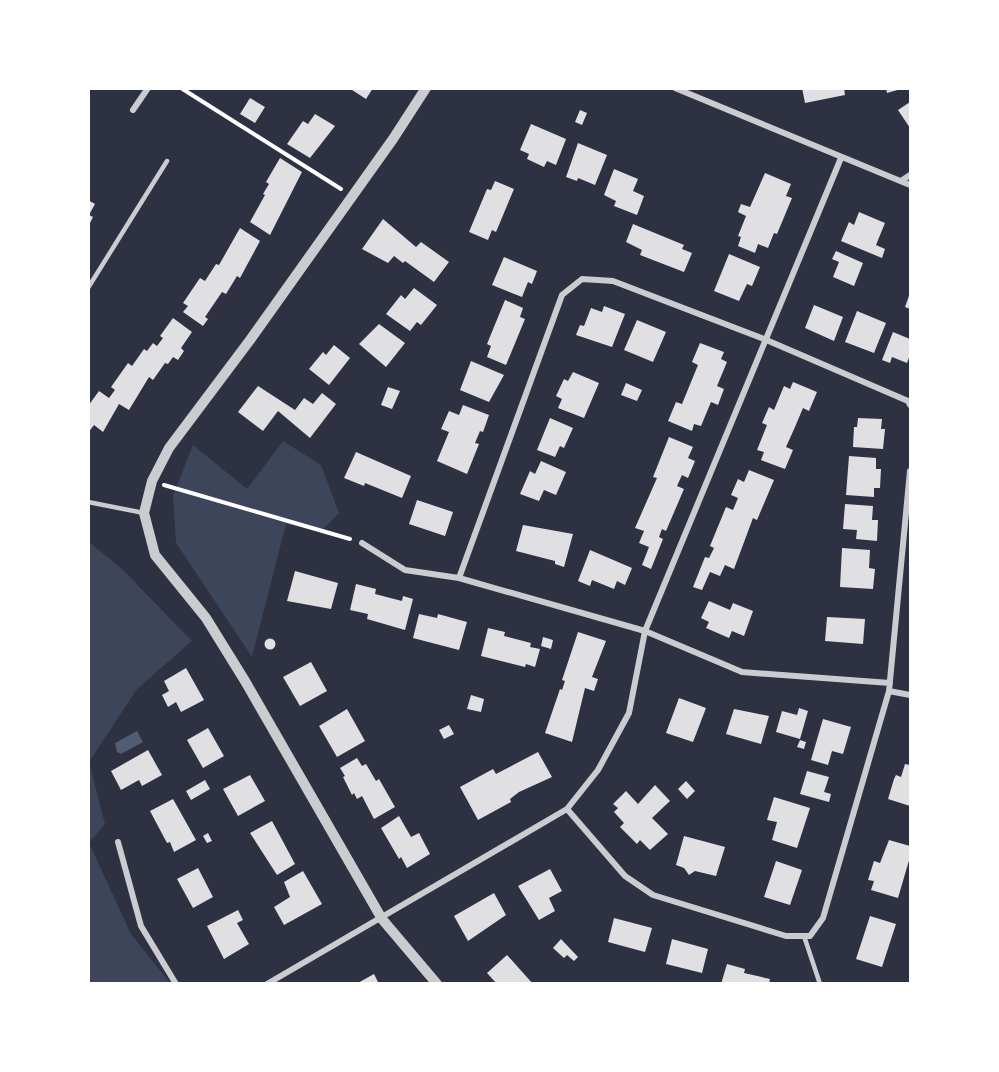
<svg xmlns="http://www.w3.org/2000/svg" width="999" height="1072" font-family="Quicksand,sans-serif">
<rect width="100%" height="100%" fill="#2d3142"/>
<!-- green -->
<path fill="#3c4559" d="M283 441 321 465 339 513 321 532 286 524 252 657 176 543 173 496 193 445 247 489Z
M89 542 123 570 192 641 137 689 89 762 105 824 89 843 131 934 170 983H89Z"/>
<!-- water -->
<path fill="#4f5d75" d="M137 731 143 742 121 754 117 752 115 743Z"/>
<!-- building -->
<path fill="#e0e0e3" d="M349 88H373L366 99Z
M802 88H844L845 95 805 103Z
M886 88H901V89L887 93Z
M250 98 265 107 255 123 240 114Z
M910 102V128L898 110Z
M580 110 587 113 582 125 575 122Z
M315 114 335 126 310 158 287 144 303 121 308 124Z
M531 124 566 139 556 165 547 161 544 167 527 159 529 154 520 150Z
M578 143 607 155 595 185 578 178 577 181 566 177Z
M280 158 302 172 270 235 250 222 265 195 263 194 269 184 266 182Z
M614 169 638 179 633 191 644 196 637 215 614 206 616 201 604 195Z
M765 173 791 184 786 196 792 198 777 234 774 233 768 248 758 244 755 253 738 246 741 237 738 236 746 216 738 212 741 204 750 207Z
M495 181 514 189 496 232 492 230 488 240 469 232 487 189 491 190Z
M88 200 95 204 89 215 93 217 88 227Z
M859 212 885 223 876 245 885 249 882 258 841 241 849 222 854 225Z
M383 219 416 247 421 242 449 262 434 282 405 261 403 263 394 256 388 263 362 249Z
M633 224 684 245 682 249 692 253 684 272 640 255 642 250 626 242Z
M240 228 260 241 240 278 237 276 226 294 222 292 205 317 208 319 203 326 183 312 188 306 183 303 200 278 205 281 216 264 219 265Z
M836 251 863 263 854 286 833 277 839 262 832 259Z
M729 254 760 267 752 286 747 284 739 301 714 291Z
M504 257 537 271 532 284 528 282 522 297 492 285Z
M414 288 437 305 421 325 417 322 410 331 386 314 401 295 405 299Z
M910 293V309L905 307Z
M505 300 523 308 520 317 525 319 506 365 487 357 491 346 487 344Z
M814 305 843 317 834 341 805 328Z
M604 306 625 314 612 347 576 335 580 325 584 326 591 308 602 312Z
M857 311 886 323 874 353 845 342Z
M173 318 192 332 181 348 184 351 178 360 173 357 168 364 165 363 153 380 149 377 129 410 119 404 103 432 94 425 88 433V406L99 391 109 398 115 390 111 387 128 363 132 366 144 349 147 351 153 343 157 346 163 338 160 336Z
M637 320 666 332 653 362 624 350Z
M379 324 405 343 386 367 359 344Z
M893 332 910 339V355L907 363 892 357 890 363 882 360Z
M700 343 724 352 721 359 727 362 717 386 724 389 718 405 711 402 701 426 694 424 692 431 668 421 676 402 682 404 698 365 692 362Z
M334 345 350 358 329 385 309 369 323 352 326 355Z
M471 361 504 375 489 402 460 390Z
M573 372 599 383 584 418 558 408 562 399 556 396 564 379 568 381Z
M793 382 817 392 809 411 803 408 795 427 786 447 793 450 785 469 761 460 764 452 757 450 767 425 762 423 769 407 774 410 784 386 790 389Z
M626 383 642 390 637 401 621 395Z
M258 386 295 410 304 398 313 404 322 393 336 404 310 438 278 411 263 431 238 412Z
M388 387 400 391 392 409 381 405Z
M463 405 489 415 483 432 480 431 475 443 479 444 467 474 437 461 449 432 441 429 449 411 459 415Z
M550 418 573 428 564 448 560 446 555 457 537 450Z
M858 418 882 419 881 429H885L883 449 853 447 854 427H857Z
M669 437 693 447 688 458 695 461 688 478 682 475 677 486 684 489 666 531 662 529 659 537 663 539 651 569 642 565 649 547 639 543 644 531 635 528 657 478 653 477Z
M356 452 411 476 402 498 365 483 364 486 344 478Z
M849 456 876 458V469H881L880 488H874V497L846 495Z
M541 461 566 472 556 495 544 490 539 501 520 494 530 471 535 474Z
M749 470 774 480 757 520 753 518 734 569 725 565 720 576 710 572 702 590 693 587 705 557 709 558 714 548 710 546 726 507 733 510 738 498 731 495 738 479 744 482Z
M417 500 453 512 445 536 409 524Z
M845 504 873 506 872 520H878L877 541 856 539 857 530 843 529Z
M523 525 573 534 564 567 555 564V561L516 551Z
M842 548 870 550 869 568 875 569 873 589 840 587Z
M590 550 632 568 625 585 617 581 614 589 592 580 590 586 578 581Z
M295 571 338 583 331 609 287 601Z
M356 584 376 589 375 594 402 601 403 596 413 599 405 630 367 619 368 614 350 610Z
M709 601 730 610 733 603 753 611 744 636 732 631 729 638 706 628 709 622 701 618Z
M419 614 437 618 438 614 467 622 459 650 413 638Z
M827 617 865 619 863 644 825 641Z
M488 628 505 632 504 636 531 643 530 647 540 649 535 667 526 664 525 667 481 656Z
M578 632 606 641 592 677 598 679 594 691 585 688 572 742 545 733 560 689 562 690 565 681 562 680Z
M543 637 553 640 551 649 541 646Z
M264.5 644a5.5 5.5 0 1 1 11 0a5.5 5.5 0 1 1-11 0Z
M311 662 327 691 300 706 283 677Z
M186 668 204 700 181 712 176 702 168 707 162 695 169 691 164 681Z
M471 695 484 699 481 712 467 709Z
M679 698 706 708 693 742 666 733Z
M799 708 808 711 800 739 776 732 782 711 797 715Z
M347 709 365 741 337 757 319 726Z
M734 709 769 716 761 744 726 734Z
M823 719 851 727 843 754 832 751 828 765 811 760Z
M449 725 454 734 444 739 439 730Z
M208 728 224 756 203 768 187 740Z
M800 740 806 742 804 749 797 747Z
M148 750 162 775 142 786 139 780 121 790 111 771Z
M538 752 552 777 519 792 510 799 511 802 478 820 460 787 493 769 496 774Z
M357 758 362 766 366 764 376 781 379 779 395 807 374 819 362 796 357 799 354 793 352 795 343 777 345 776 340 768Z
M905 764 910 765V806L888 799 894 779 896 775 901 777Z
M807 771 829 777 824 792 831 794 829 802 800 794Z
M250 775 265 801 238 816 223 789Z
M205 780 210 789 191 800 186 791Z
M686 781 695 791 687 799 678 789Z
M655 785 670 801 652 818 668 834 650 850 640 840 637 844 620 827 624 823 614 812 618 808 613 804 626 791 638 804Z
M774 797 810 808 797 848 772 840 777 822 767 820Z
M173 799 196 840 174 852 170 842 167 843 150 811Z
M399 816 411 837 419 833 430 854 407 868 401 857 399 859 381 828Z
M272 821 295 864 277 875 250 833Z
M208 833 212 841 207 843 203 836Z
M684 836 725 847 716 876 695 871 689 875 684 868 676 865Z
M889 840 910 846V857L898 898 871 890 874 881 868 880 874 861 880 863Z
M776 861 802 870 790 905 764 897Z
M198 868 213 897 193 908 177 879Z
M550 869 562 891 549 898 555 911 539 920 518 886Z
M303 871 322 904 284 925 274 907 290 897 284 882Z
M494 893 506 915 468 941 454 916Z
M238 910 243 920 237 923 249 944 224 959 207 926Z
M870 916 896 924 882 967 856 959Z
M614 918 652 928 645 952 608 942Z
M561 939 578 957 574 961 567 955 564 958 553 948Z
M672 939 708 949 702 973 666 964Z
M507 955 533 984H497L487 973Z
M727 964 745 969 744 973 770 979 769 984H721Z
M374 974 379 984H356Z"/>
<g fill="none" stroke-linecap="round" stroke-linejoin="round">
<!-- path -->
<path stroke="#fff" stroke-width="4" d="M181 88 341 189
M164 485 350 539"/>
<!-- service -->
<path stroke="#caccd0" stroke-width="4.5" d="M88 288 167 161
M88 502 144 513
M804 936 820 984"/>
<!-- minor -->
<path stroke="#caccd0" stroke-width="6" d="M675 88 910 185
M133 110 148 88
M901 181 910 175
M362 543 405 570 459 578 645 631 742 672 890 683
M459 578 562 295 582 279 613 281 764 339 908 401 910 405
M889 691 910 695
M567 809 625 876 653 895 786 936H810L823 918 889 691 910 471
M118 842 141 926 176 984
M267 984 567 809 598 770 629 713 645 631 841 158"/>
<!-- tertiary -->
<path stroke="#caccd0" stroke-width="10" d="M426 88 393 139 250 340 169 448 152 481 144 513 155 555 206 618 245 681 382 919 437 984"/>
</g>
<!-- border -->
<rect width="999" height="1072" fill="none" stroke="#ffffff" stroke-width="180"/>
</svg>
